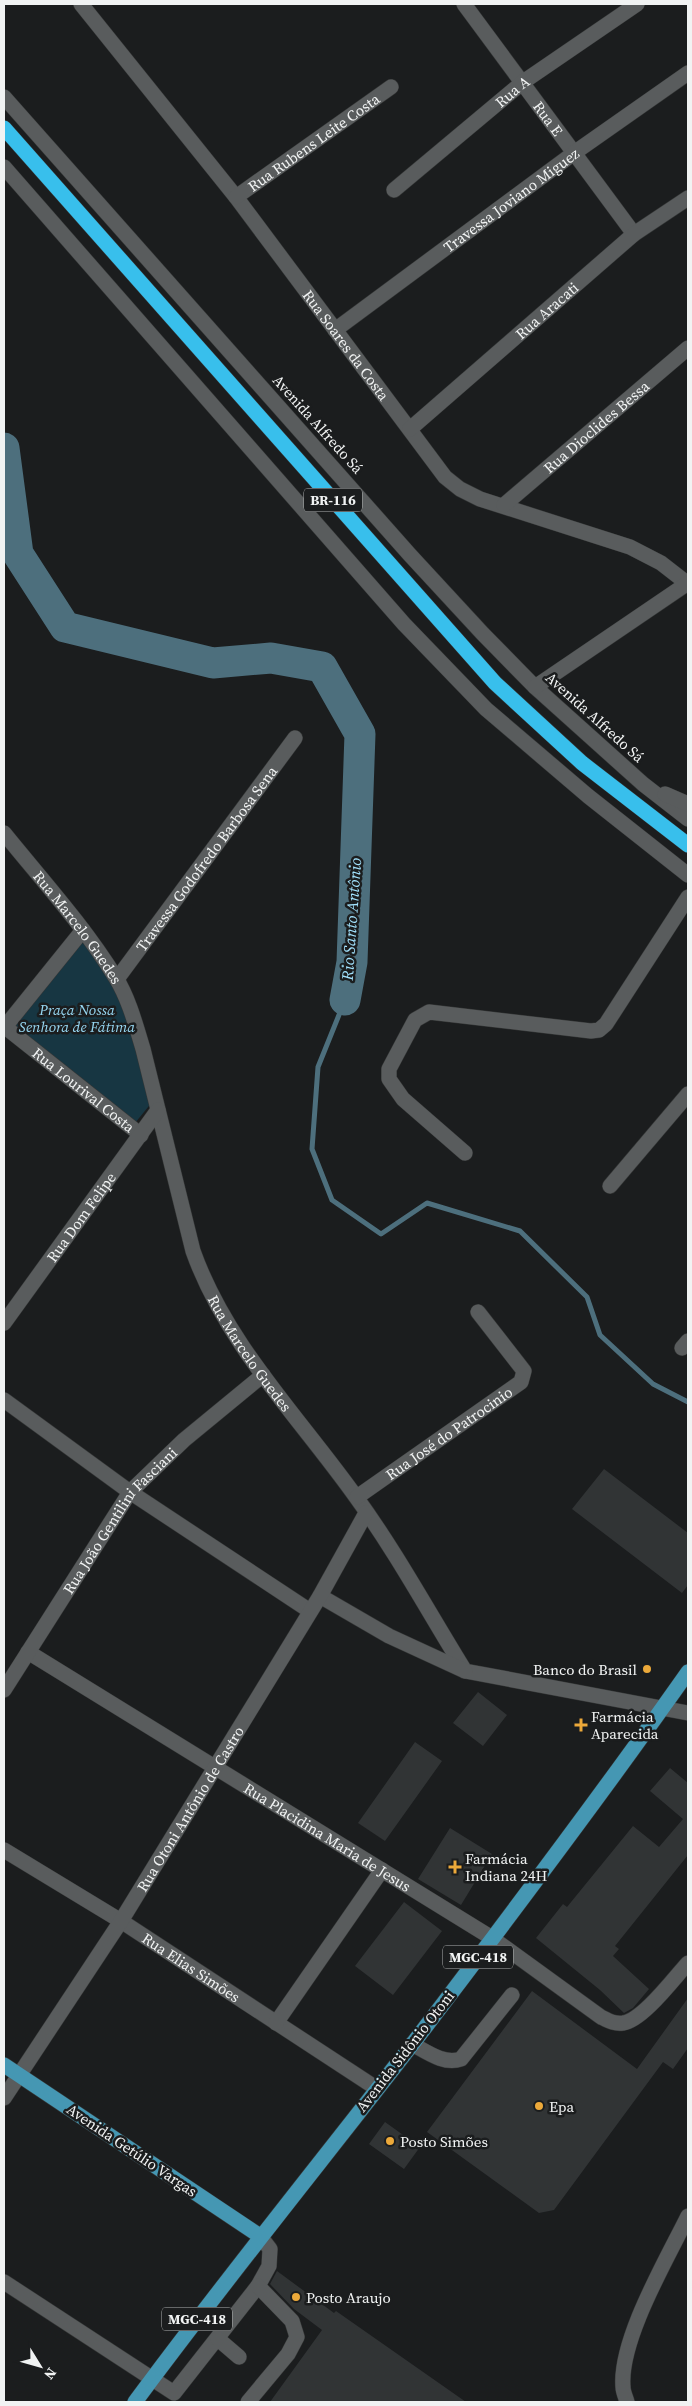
<svg xmlns="http://www.w3.org/2000/svg" width="692" height="2406" font-family="'Source Serif 4',serif">
<rect width="100%" height="100%" fill="#1b1d1e"/>
<!-- green -->
<path fill="#173642" d="M79 938 116 984 153 1101 135 1123 10 1025Z"/>
<g fill="none" stroke-linecap="round" stroke-linejoin="round">
<!-- stream -->
<path stroke="#4d6f7d" stroke-width="5" d="M345 1000 318 1067 312 1149 332 1200 381 1234 427 1203 520 1231 587 1297 600 1335 653 1384 688 1402"/>
<!-- river -->
<path stroke="#4d6f7d" stroke-width="31" d="M4 448 18 554 65 627 213 663 271 658 322 667 360 734 352 962 345 1000"/>
</g>
<!-- building -->
<path fill="#313435" d="M604 1469 688 1533V1585L682 1593 572 1509Z
M478 1692 507 1715 483 1746 453 1723Z
M415 1742 442 1761 385 1841 358 1823Z
M670 1768 688 1783V1855L615 1946 619 1949 613 1956 649 1989 633 2008 624 2013 600 1990 536 1938 563 1904 567 1907 633 1826 659 1847 683 1819 650 1791Z
M450 1828 492 1854 461 1905 418 1879Z
M404 1902 442 1931 393 1995 355 1966Z
M532 1991 637 2069 688 1998V2048L673 2069 663 2062 554 2210 539 2213 427 2132Z
M385 2122 420 2147 404 2169 369 2144Z
M277 2271 334 2313 336 2311 466 2402H270L322 2330 294 2309 270 2284Z"/>
<g fill="none" stroke-linecap="round" stroke-linejoin="round">
<!-- minor casing -->
<g stroke="#353737" stroke-width="16">
<g id="minor">
<path id="s1" d="M81 4 236 197 445 477 460 489 480 499 630 547 661 563 688 584"/>
<path id="s2" d="M464 4 634 234"/>
<path d="M4 97 410 555 483 634 535 687 643 784 688 819"/>
<path d="M4 167 404 624 486 709 588 796 688 875"/>
<path id="s3" d="M394 190 523 82 637 4"/>
<path id="s4" d="M236 197 391 87"/>
<path id="s5" d="M335 330 574 153 688 73"/>
<path id="s6" d="M410 429 634 234 688 198"/>
<path id="s7" d="M504 505 688 348"/>
<path d="M535 687 688 583"/>
<path d="M665 794 688 804"/>
<path id="s8" d="M4 833C42 880 84 926 116 978 129 999 136 1026 143 1049L193 1251C226 1344 299 1417 356 1497 396 1552 429 1613 465 1671L688 1713"/>
<path id="s9" d="M117 979 295 738"/>
<path id="s10" d="M4 1026 141 1135"/>
<path d="M4 1028 83 930"/>
<path d="M465 1153 403 1099 389 1079V1069L415 1020 429 1012 591 1031 599 1030 606 1024 688 897"/>
<path d="M610 1186 688 1094"/>
<path id="s11" d="M4 1323 158 1110"/>
<path d="M682 1348 688 1341"/>
<path d="M4 1400 130 1492 310 1611"/>
<path id="s12" d="M357 1497 521 1382 524 1371 478 1312"/>
<path d="M320 1596 389 1636 465 1671"/>
<path id="s13" d="M28 1652 492 1938 601 2017C609 2021 614 2024 623 2023 643 2020 674 1978 688 1963"/>
<path id="s14" d="M4 1690 130 1492 184 1440 263 1375"/>
<path id="s15" d="M4 1850 121 1921 376 2088"/>
<path d="M276 2023 382 1870"/>
<path d="M412 2044C427 2052 444 2065 461 2059L512 1995"/>
<path id="s16" d="M4 2098 121 1921 320 1596 366 1513"/>
<path d="M4 2282 174 2393 258 2286 269 2266 270 2249 260 2236"/>
<path d="M218 2339 239 2357"/>
<path d="M248 2402 288 2354 297 2337 292 2321 258 2286"/>
<path d="M627 2402C626 2398 623 2392 623 2387 619 2340 667 2259 688 2216"/>
</g>
</g>
<!-- major casing -->
<g stroke="#353737" stroke-width="16">
<path id="major" d="M4 2065 260 2236
M135 2402C225 2280 321 2162 414 2042 507 1920 600 1797 688 1672"/>
</g>
<!-- highway casing -->
<g stroke="#353737" stroke-width="16">
<path id="highway" d="M4 128 495 683 582 763 688 845"/>
</g>
<!-- minor -->
<use href="#minor" stroke="#595c5d" stroke-width="15"/>
<!-- major -->
<use href="#major" stroke="#4597b3" stroke-width="15"/>
<!-- highway -->
<use href="#highway" stroke="#38bfec" stroke-width="15"/>
</g>
<!-- markers -->
<g fill="#eca93a" stroke="#1b1d1e" stroke-width="2">
<circle cx="647" cy="1669" r="5"/>
<path d="M578.5 1717.5h5v5h5v5h-5v5h-5v-5h-5v-5h5z"/>
<path d="M452.5 1859.5h5v5h5v5h-5v5h-5v-5h-5v-5h5z"/>
<circle cx="539" cy="2106" r="5"/>
<circle cx="390" cy="2141" r="5"/>
<circle cx="296" cy="2297" r="5"/>
</g>
<g text-anchor="middle" dominant-baseline="central" stroke-width="5" stroke-linejoin="round" paint-order="stroke">
<!-- shield labels -->
<g fill="#1b1d1e" stroke="#b1b3b3" stroke-width="1">
<rect x="304" y="488.5" width="58" height="23" rx="4"/>
<rect x="443" y="1945.5" width="70" height="23" rx="4"/>
<rect x="162" y="2307.5" width="70" height="23" rx="4"/>
</g>
<g font-size="14" font-weight="bold" fill="#f1f3f3">
<text x="333" y="500">BR-116</text>
<text x="478" y="1957">MGC-418</text>
<text x="197" y="2319">MGC-418</text>
</g>
<!-- street labels -->
<g font-size="15" fill="#f1f3f3" stroke="#1b1d1e">
<text stroke="none"><textPath href="#s3" startOffset="154">Rua A</textPath></text>
<text stroke="none"><textPath href="#s2" startOffset="142">Rua E</textPath></text>
<text stroke="none"><textPath href="#s4" startOffset="95">Rua Rubens Leite Costa</textPath></text>
<text stroke="none"><textPath href="#s5" startOffset="219">Travessa Joviano Miguez</textPath></text>
<text stroke="none"><textPath href="#s6" startOffset="181">Rua Aracati</textPath></text>
<text stroke="none"><textPath href="#s1" startOffset="432">Rua Soares da Costa</textPath></text>
<text transform="translate(318 424) rotate(48)">Avenida Alfredo Sá</text>
<text stroke="none"><textPath href="#s7" startOffset="121">Rua Dioclides Bessa</textPath></text>
<text transform="translate(595 717) rotate(42)">Avenida Alfredo Sá</text>
<text stroke="none"><textPath href="#s9" startOffset="150">Travessa Godofredo Barbosa Sena</textPath></text>
<text stroke="none"><textPath href="#s8" startOffset="120">Rua Marcelo Guedes</textPath></text>
<text stroke="none"><textPath href="#s10" startOffset="102">Rua Lourival Costa</textPath></text>
<text stroke="none"><textPath href="#s11" startOffset="131">Rua Dom Felipe</textPath></text>
<text stroke="none"><textPath href="#s8" startOffset="585">Rua Marcelo Guedes</textPath></text>
<text stroke="none"><textPath href="#s12" startOffset="112">Rua José do Patrocinio</textPath></text>
<text stroke="none"><textPath href="#s14" startOffset="206">Rua João Gentilini Fasciani</textPath></text>
<text stroke="none"><textPath href="#s16" startOffset="344">Rua Otoni Antônio de Castro</textPath></text>
<text stroke="none"><textPath href="#s13" startOffset="352">Rua Placidina Maria de Jesus</textPath></text>
<text stroke="none"><textPath href="#s15" startOffset="221">Rua Elias Simões</textPath></text>
<text transform="translate(405 2051) rotate(-52)">Avenida Sidônio Otoni</text>
<text transform="translate(132 2150) rotate(34)">Avenida Getúlio Vargas</text>
</g>
<!-- park labels -->
<g font-size="15" font-style="italic" fill="#96d6f1" stroke="#1b1d1e">
<text x="77" y="1009">Praça Nossa<tspan x="77" dy="17">Senhora de Fátima</tspan></text>
</g>
<!-- poi labels -->
<g font-size="15" fill="#f1f3f3" stroke="#1b1d1e" text-anchor="start">
<text x="637" y="1669" text-anchor="end">Banco do Brasil</text>
<text x="591" y="1716">Farmácia<tspan x="591" dy="17">Aparecida</tspan></text>
<text x="465" y="1858">Farmácia<tspan x="465" dy="17">Indiana 24H</tspan></text>
<text x="549" y="2106">Epa</text>
<text x="400" y="2141">Posto Simões</text>
<text x="306" y="2297">Posto Araujo</text>
</g>
<!-- water labels -->
<g font-size="16" font-style="italic" fill="#a3e3fe" stroke="#1b1d1e">
<text transform="translate(351 919) rotate(-86)">Rio Santo Antônio</text>
</g>
</g>
<!-- border -->
<rect width="692" height="2406" fill="none" stroke="#f1f3f3" stroke-width="10"/>
<!-- north arrow -->
<g transform="translate(40 2366) rotate(127)" stroke="#1b1d1e" stroke-width="4" paint-order="stroke">
<path d="M0-4L9 19L0 12L-9 19Z" fill="#f1f3f3"/>
<text y="-8" font-size="14" font-weight="bold" text-anchor="middle" fill="#f1f3f3">N</text>
</g>
</svg>
